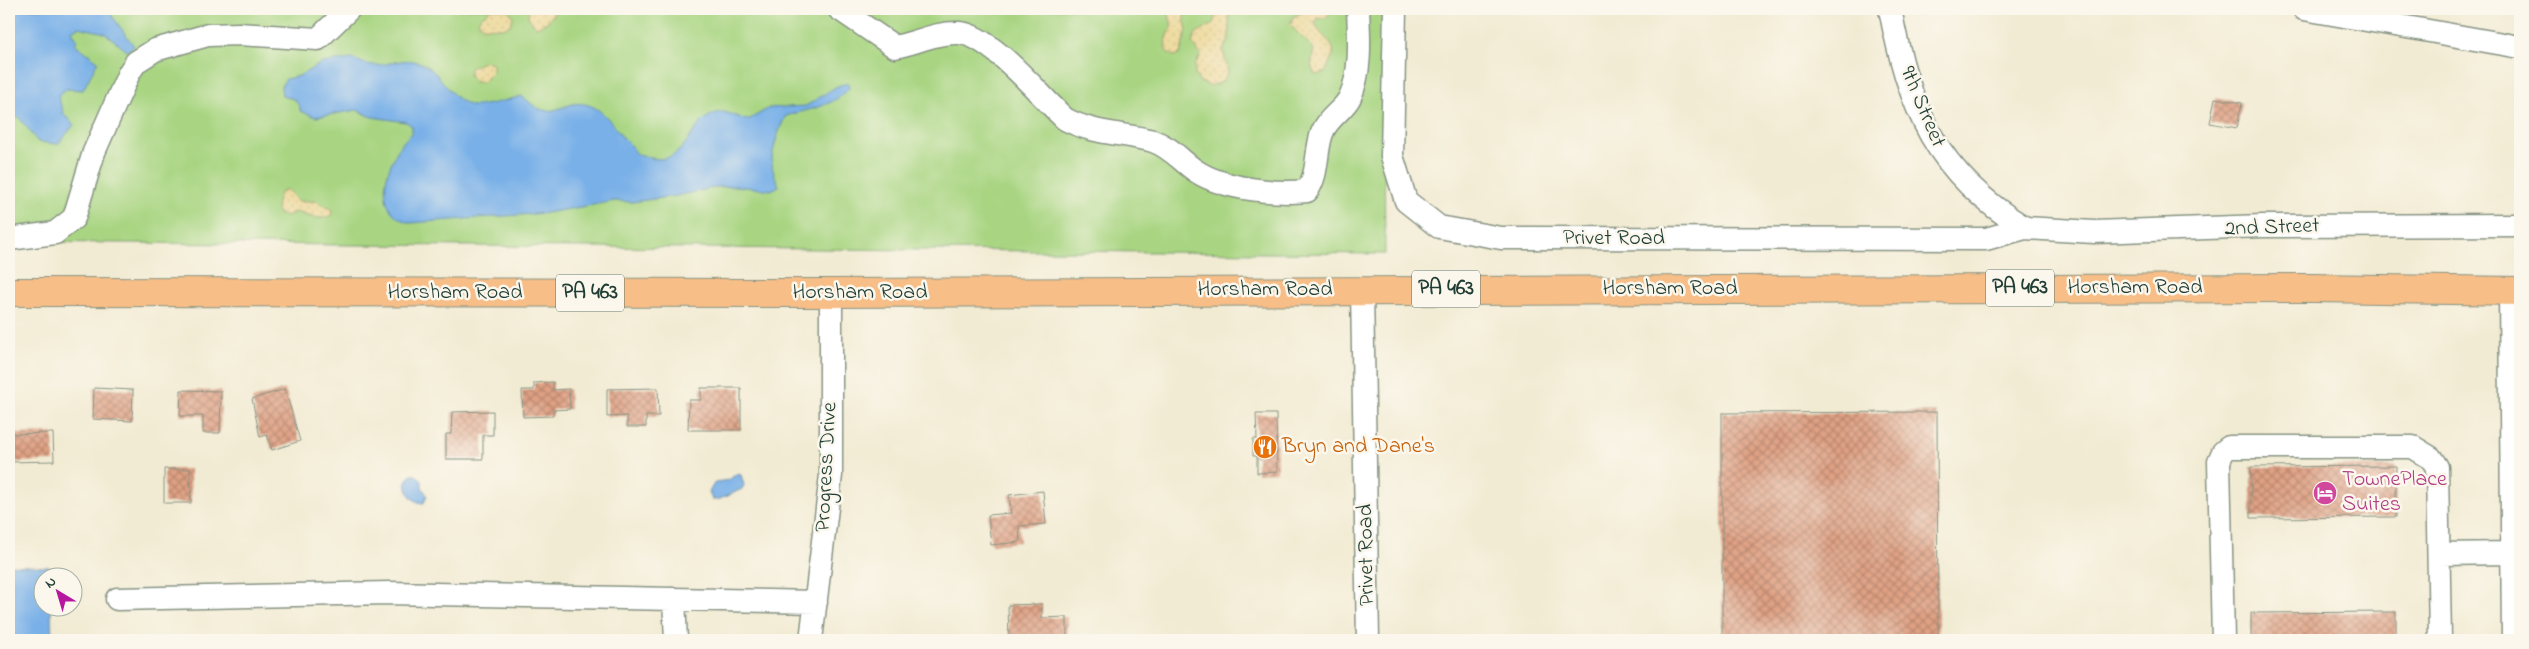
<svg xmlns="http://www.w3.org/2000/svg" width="2529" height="649" font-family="'Indie Flower',sans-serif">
<defs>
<pattern id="sand-dots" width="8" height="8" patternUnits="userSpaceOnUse" patternTransform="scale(1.25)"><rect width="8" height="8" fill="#eeda9e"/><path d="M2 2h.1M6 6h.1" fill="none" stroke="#ccbc89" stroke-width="1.8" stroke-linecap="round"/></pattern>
<pattern id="building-cross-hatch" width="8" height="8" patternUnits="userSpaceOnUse" patternTransform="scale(1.25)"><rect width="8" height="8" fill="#e0a184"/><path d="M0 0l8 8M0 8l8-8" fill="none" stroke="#b5846d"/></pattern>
</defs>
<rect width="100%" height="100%" fill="#fbf7ec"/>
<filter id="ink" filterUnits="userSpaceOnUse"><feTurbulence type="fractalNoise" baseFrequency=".02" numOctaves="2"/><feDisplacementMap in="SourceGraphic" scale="10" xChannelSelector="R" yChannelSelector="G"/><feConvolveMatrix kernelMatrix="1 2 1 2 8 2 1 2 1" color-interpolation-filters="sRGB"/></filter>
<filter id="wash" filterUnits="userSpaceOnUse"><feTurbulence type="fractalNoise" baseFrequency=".0096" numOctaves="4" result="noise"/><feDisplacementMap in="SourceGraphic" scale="20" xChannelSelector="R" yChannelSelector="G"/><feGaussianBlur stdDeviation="1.12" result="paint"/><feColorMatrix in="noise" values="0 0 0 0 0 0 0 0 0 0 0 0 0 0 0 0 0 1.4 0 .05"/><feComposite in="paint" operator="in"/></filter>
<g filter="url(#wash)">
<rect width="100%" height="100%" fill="#f2ebd3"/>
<!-- grass -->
<path fill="#a9d582" stroke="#64895b" d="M9 9H1383L1385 254 9 242Z"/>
<!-- sand -->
<path fill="url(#sand-dots)" stroke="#868c69" d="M490 9C499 9 511 7 513 18L510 25 503 28 482 27 478 21C481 14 487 15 490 9Z
M529 9H558L546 23 536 27 528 17Z
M1171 9H1185L1184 18 1187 30 1180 54 1176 56C1159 54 1166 38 1172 28L1169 14Z
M1198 9H1229V40L1223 50 1228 72 1222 82 1211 86 1200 82 1195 75V65L1201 55 1192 43 1196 33 1213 24 1215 17 1213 14 1203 15Z
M1309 9 1331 10 1327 17 1318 19 1315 23C1318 35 1331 38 1334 52L1325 73 1317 75 1314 73 1311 65 1314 49 1290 25 1293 17Z
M485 61 493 64V71L483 82H475L469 75 470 68Z
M287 189 298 201H316L331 209 332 215C321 222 306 215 295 212L286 216 280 215C274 209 277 197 282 191Z"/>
<!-- water -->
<path fill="#79b0e8" stroke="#4c768e" d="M9 9H107L134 46 127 51 105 33 78 27 72 31 77 40 75 44 98 61 83 90 66 89 58 96 64 114 74 125 58 144 38 142 18 116 9 121V27L13 18Z
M352 59C361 62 370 66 379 65 389 64 402 59 413 61 440 64 447 101 473 106 480 107 513 99 521 96 528 100 534 107 540 109 552 114 563 106 573 104 599 100 611 123 624 139 629 144 632 146 636 153 691 178 685 115 722 112 730 112 740 119 748 120L769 108 806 106 837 86 848 83 849 88C833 107 809 109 786 116 780 125 771 153 772 163 772 171 776 178 779 186L771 190 736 186 717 187 676 196 632 202 615 201 546 213 411 223C367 213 388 153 412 133V126L406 122 372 117 357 110 316 117 300 111V107L294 99 282 96 281 86 286 79 299 76 322 63Z
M736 474 741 475 744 485 742 489 718 500H712L709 492 715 482 729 480Z
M412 475H416L422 481V487L427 495 424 503C412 503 404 490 407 479Z
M9 565 51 567V576H42V606L51 607 52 640H9Z"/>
<g id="blocks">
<!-- building -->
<path fill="url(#building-cross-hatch)" d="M2215 98 2242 103 2237 128 2210 123Z
M553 382V390L569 389 570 409 553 410V416L523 417 522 390H534V383Z
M94 388 133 390 132 421 93 419Z
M658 388 659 416H646V427H627V416L607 417V389Z
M701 388H741V430H688L689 400H701Z
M285 389 300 441 272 450 267 435 260 437 252 399Z
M181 390 221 391 220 433H203V416H180Z
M493 411V435H483V459H446V434H451L452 412Z
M1937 412 1938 640H1722V413Z
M1256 414H1276L1277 472 1257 473V456H1253V439H1257Z
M53 433 54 461 9 462V434Z
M2396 466V517L2251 518V467Z
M164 469H190L191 503H164Z
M1043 491 1046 524 1019 526 1020 542 991 545 988 515 1011 513 1009 495Z
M1042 604V618L1067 617V640H1009L1008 605Z
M2396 612V640H2251V613Z"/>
</g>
</g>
<g filter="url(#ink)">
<use href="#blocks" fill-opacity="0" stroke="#889484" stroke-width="1"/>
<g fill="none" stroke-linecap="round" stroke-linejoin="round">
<!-- minor casing -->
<g stroke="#889484" stroke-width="25">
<path id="minor" d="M839 9 895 47C916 43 937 32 959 33 990 34 1041 97 1065 119 1093 134 1123 133 1153 141 1171 147 1181 161 1196 171 1223 189 1275 194 1307 191 1319 173 1315 153 1322 133 1328 117 1344 110 1350 97 1362 71 1359 36 1358 9
M1395 9 1392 156 1406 201 1439 227 1501 238 1986 239 2025 228 2094 232 2263 226 2520 225
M1890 9C1909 108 1935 173 2025 228
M2304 9 2520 47
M9 239 55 233 74 218 94 152 129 73 136 62 155 50 208 35 239 34 318 39 349 9
M1362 290 1368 640
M2510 292 2513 640
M2439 554 2512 553
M117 599 389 593 816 602
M674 599 676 640
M811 640 831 475V293
M2223 640 2219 461 2223 452 2229 447H2413L2431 458 2437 467 2440 640"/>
</g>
<!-- major casing -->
<g stroke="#889484" stroke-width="30">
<path id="major" d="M9 292 831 293 2312 288 2520 291"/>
</g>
<!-- minor -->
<use href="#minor" stroke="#fff" stroke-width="22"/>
<!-- major -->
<use href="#major" stroke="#f7be87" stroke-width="28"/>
</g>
</g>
<!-- icons -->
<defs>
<g id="restaurant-disc" transform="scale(1.25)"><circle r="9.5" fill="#e8710a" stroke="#fbf7ec"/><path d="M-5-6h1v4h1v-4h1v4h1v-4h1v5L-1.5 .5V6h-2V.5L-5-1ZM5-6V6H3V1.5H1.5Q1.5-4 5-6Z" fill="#fff"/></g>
<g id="hotel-disc" transform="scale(1.25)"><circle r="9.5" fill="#d1479c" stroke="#fbf7ec"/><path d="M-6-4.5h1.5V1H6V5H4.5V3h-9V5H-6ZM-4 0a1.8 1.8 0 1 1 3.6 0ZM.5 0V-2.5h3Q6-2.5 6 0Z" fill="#fff"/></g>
</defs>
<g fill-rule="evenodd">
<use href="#restaurant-disc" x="1265" y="447"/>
<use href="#hotel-disc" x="2325" y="493"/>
</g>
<g text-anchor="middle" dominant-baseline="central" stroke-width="5" stroke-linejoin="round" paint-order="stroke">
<!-- shield labels -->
<g fill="#fbf7ec" stroke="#61756b" stroke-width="1">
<rect x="1986" y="269.5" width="68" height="37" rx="4"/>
<rect x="1412" y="270.5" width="68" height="37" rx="4"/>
<rect x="556" y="274.5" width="68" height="37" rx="4"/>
</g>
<g font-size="21" font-weight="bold" fill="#1f3d34">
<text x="2020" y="288">PA 463</text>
<text x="1446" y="289">PA 463</text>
<text x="590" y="293">PA 463</text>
</g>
<!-- street labels -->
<g font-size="22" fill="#1f3d34" stroke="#fbf7ec">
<text transform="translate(1922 107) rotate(67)">9th Street</text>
<text transform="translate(2272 228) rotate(-2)">2nd Street</text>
<text x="1614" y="239">Privet Road</text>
<text x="2135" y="288">Horsham Road</text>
<text x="1670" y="289">Horsham Road</text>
<text x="1265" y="290">Horsham Road</text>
<text x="455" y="293">Horsham Road</text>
<text x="860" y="293">Horsham Road</text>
<text transform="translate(827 467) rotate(-87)">Progress Drive</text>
<text transform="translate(1367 555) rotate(-91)">Privet Road</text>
</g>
<!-- food labels -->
<g font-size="22" fill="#c56008" stroke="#fbf7ec" text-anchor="start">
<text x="1282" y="447">Bryn and Dane's</text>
</g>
<!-- hotel labels -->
<g font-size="22" fill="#b23c85" stroke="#fbf7ec" text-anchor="start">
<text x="2342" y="480">TownePlace<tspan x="2342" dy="25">Suites</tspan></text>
</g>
</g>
<!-- margin -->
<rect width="2529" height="649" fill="none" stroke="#fbf7ec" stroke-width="30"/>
<!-- north arrow -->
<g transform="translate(58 592) rotate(322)"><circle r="24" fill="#fbf7ec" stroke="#a3ada2"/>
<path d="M0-4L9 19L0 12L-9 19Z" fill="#b5179e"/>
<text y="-8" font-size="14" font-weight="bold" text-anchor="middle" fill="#1f3d34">N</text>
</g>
</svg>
